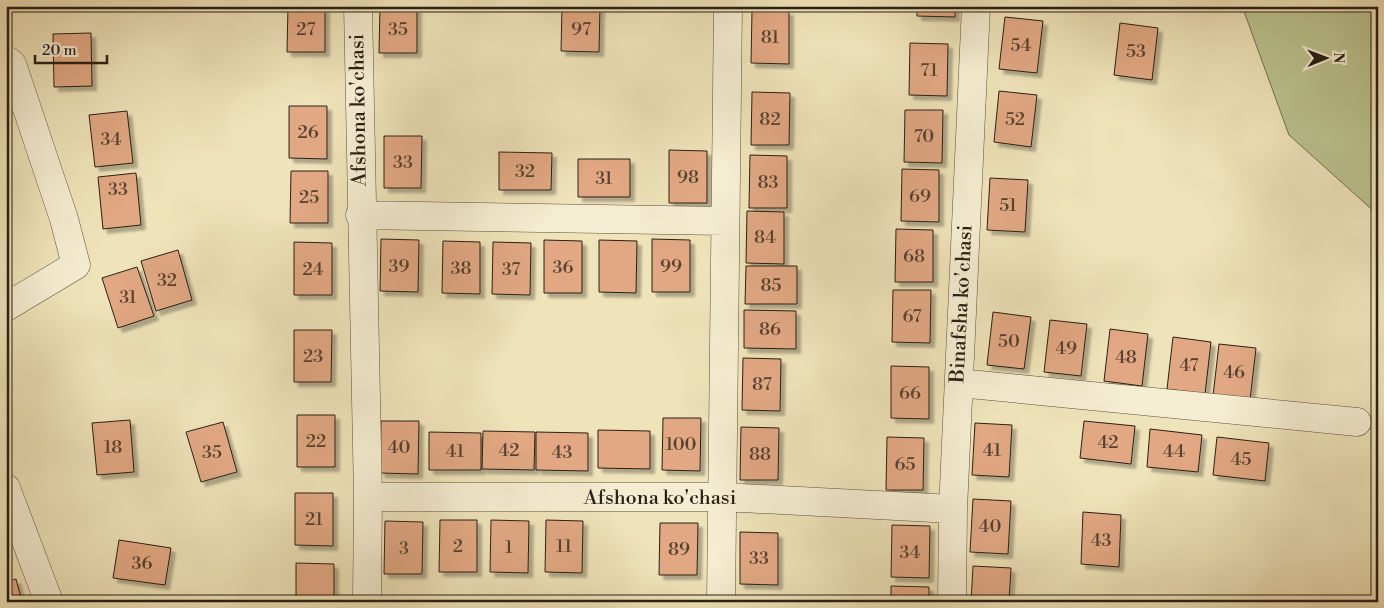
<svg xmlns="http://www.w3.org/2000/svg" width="1384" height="608" font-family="'Libre Bodoni',serif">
<defs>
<filter id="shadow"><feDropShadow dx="4.5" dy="4.5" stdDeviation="1" flood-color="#0004"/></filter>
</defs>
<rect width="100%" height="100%" fill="#efe3b9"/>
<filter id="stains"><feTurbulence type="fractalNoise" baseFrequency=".004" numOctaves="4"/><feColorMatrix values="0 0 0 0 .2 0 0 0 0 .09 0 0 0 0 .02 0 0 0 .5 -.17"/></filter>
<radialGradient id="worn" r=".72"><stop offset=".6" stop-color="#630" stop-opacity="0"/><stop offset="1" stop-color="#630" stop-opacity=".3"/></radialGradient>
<!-- green -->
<path fill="#bbc38e" stroke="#727152" d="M1242 6H1378V215L1289 135Z"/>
<!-- building -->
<path fill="#e1a883" stroke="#281f15" filter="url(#shadow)" d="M288 6H325V52H287Z
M380 6H417V53H379Z
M562 6H600L599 52 561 51Z
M917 6H955V17L917 16Z
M752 11H789V64L751 63Z
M1005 17 1043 21 1037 73 999 69Z
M1120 23 1158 28 1152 80 1114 75Z
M91 33 92 86 54 87 53 34Z
M910 43 948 44 947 96 909 95Z
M999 91 1037 95 1031 147 994 142Z
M752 92 790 93 789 145H751Z
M289 106H327V159L289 158Z
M905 110H943L942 163 904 162Z
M127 111 133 163 95 167 89 115Z
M384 136H422L421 188H384Z
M669 150 707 151V203H669Z
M499 152 552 153 551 190H499Z
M750 155 787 156V208H749Z
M578 159H630V197H578Z
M902 169 939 170V222L901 221Z
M291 171H328V223H290Z
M136 173 141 225 103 229 98 177Z
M990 178 1028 180 1025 232 987 230Z
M747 211 784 212V264L746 263Z
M896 229 933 230V282H895Z
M381 239 419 240 418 292 380 291Z
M652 239 690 240V292H652Z
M544 240 582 241V293H544Z
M599 240 637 241 636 293 599 292Z
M443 241 480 242V294L442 293Z
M294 242 332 243V295H294Z
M493 242 531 243 530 295 492 294Z
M178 250 192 300 156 311 141 261Z
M746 266H797V304H745Z
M137 267 154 316 118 328 102 278Z
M893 290H931L930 343 892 342Z
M744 310 796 311V349L744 348Z
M993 312 1031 317 1024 369 987 365Z
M1050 320 1087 324 1081 376 1044 372Z
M1110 329 1148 334 1142 386 1104 381Z
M294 330H332L331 382H294Z
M1173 337 1211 342 1205 394 1167 389Z
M1219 344 1256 348 1250 400 1213 396Z
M743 358 781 359 780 411 742 410Z
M891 366 929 367V419L891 418Z
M297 415H335V467H297Z
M663 418H701L700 471 662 470Z
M130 420 134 472 97 475 92 423Z
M381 421H419L418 474 380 473Z
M1084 421 1135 426 1131 464 1080 458Z
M223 422 237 472 201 482 186 432Z
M975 423 1012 425 1009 477 972 475Z
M741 427 779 428 778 480H740Z
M1150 429 1202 435 1198 472 1147 467Z
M598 430 650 431V469L598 468Z
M483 431 535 432 534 470 482 469Z
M429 432 481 433V470H429Z
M536 432 588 433V471L536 470Z
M887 437 924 438 923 490H886Z
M1217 437 1269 443 1265 481 1213 475Z
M295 493H333V546L295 545Z
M973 499 1011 501 1008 554 970 552Z
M1083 512 1121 515 1119 567 1081 564Z
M440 520H477V572H439Z
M491 520 529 521 528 573 490 572Z
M546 520 583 521 582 573 545 572Z
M385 521 423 522 422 574H384Z
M660 523H698L697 575H659Z
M892 525 930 526 929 578 891 577Z
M740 532 778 533V585L740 584Z
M119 540 171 548 165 585 113 578Z
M296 563 334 564V602H296Z
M973 566 1011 568 1009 602H971Z
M16 579 22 602H6V582Z
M891 586 929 587V602H891Z"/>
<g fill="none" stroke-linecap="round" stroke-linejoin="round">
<!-- minor casing -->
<g stroke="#5a503e" stroke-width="29">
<path id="minor" d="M358 6 368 497 367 602
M6 60 12 64 64 219 76 265 6 307
M360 215 725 221
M959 383 1357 422
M6 488 49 602
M368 497H722L953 509
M721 602 728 6
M952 602 953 509 976 6"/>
</g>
<!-- minor -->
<use href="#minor" stroke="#f5edd2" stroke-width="28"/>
</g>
<g text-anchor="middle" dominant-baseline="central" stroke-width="4.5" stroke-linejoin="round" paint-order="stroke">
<!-- number labels -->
<g font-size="18" fill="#564130">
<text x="306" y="29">27</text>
<text x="398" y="29">35</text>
<text x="581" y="29">97</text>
<text x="770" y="37">81</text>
<text x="1021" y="45">54</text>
<text x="1136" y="51">53</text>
<text x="929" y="70">71</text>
<text x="770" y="119">82</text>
<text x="1015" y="119">52</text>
<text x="308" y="132">26</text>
<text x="924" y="136">70</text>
<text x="111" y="139">34</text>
<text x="403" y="162">33</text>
<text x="525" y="171">32</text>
<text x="688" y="177">98</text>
<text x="604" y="178">31</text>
<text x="768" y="182">83</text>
<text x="118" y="189">33</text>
<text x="920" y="196">69</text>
<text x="309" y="197">25</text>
<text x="1008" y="205">51</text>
<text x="765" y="237">84</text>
<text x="914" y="256">68</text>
<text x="399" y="266">39</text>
<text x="671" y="266">99</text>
<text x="563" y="267">36</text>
<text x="461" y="268">38</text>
<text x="313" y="269">24</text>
<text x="511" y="269">37</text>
<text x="167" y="280">32</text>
<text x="771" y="285">85</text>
<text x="128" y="297">31</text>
<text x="912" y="316">67</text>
<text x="770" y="329">86</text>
<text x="1009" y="341">50</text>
<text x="1066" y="348">49</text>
<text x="313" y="356">23</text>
<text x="1126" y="357">48</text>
<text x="1189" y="365">47</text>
<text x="1234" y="372">46</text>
<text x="762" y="384">87</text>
<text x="910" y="393">66</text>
<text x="316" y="441">22</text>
<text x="1108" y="442">42</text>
<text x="681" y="444">100</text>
<text x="113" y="447">18</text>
<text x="399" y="447">40</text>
<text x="509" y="450">42</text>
<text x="992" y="450">41</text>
<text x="455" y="451">41</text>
<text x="1174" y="451">44</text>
<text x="212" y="452">35</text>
<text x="562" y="452">43</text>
<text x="760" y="454">88</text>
<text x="1241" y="459">45</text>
<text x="905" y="464">65</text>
<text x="314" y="519">21</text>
<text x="990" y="526">40</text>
<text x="1101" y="540">43</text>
<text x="458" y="546">2</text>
<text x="564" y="546">11</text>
<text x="509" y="547">1</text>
<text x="404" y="548">3</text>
<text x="679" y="549">89</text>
<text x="910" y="552">34</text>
<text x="759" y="558">33</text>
<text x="142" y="563">36</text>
</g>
<!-- street labels -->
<g font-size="20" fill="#281f15" stroke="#f5edd2">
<text transform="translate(359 110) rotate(-91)">Afshona ko'chasi</text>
<text transform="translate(962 304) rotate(-87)">Binafsha ko'chasi</text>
<text x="660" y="498">Afshona ko'chasi</text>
</g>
</g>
<!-- margin -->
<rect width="1384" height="608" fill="none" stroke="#efe3b9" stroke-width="25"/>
<rect x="8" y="8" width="1369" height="593" fill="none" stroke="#281f15" stroke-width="2.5"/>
<rect x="12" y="12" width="1359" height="583" fill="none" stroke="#281f15"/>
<!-- north arrow -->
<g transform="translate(1326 58) rotate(89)" stroke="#f5edd2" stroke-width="4" paint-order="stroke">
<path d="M0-4L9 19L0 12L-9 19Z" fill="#281f15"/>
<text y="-8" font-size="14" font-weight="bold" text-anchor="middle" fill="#281f15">N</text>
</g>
<!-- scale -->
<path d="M35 55v8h72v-8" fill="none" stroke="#281f15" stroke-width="2.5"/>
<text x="42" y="55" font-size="15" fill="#281f15" stroke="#f5edd2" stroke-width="4" paint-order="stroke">20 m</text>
<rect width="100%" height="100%" filter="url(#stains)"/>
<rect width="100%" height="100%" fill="url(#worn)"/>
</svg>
